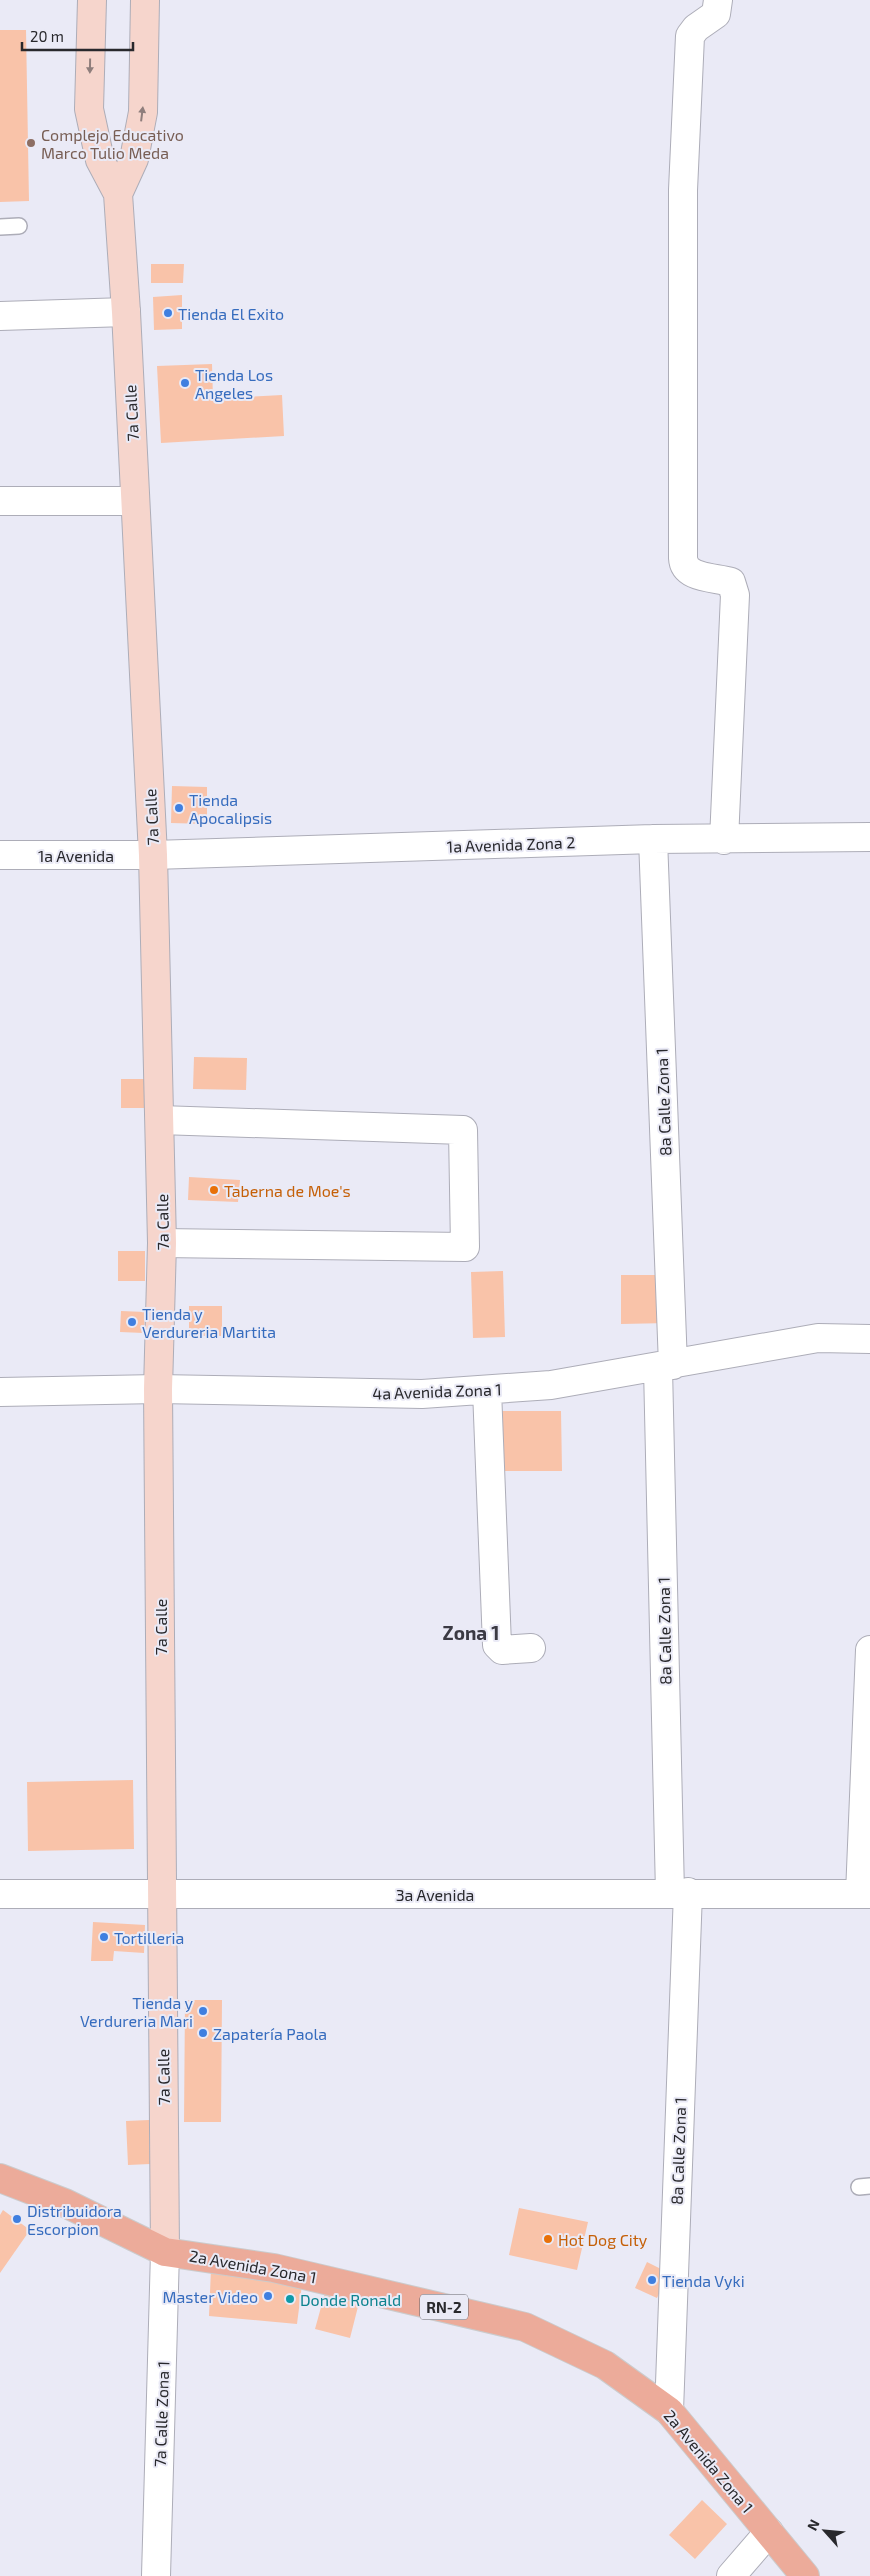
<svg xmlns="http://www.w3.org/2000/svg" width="870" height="2576" font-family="'Exo 2',sans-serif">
<rect width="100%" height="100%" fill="#eaeaf6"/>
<!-- building -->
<path fill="#f9c3a9" d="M0 30H26L29 201 0 202Z
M151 264H184L183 283H151Z
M182 295V329L154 330 153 297Z
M212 364 213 399 282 395 284 436 161 443 157 366Z
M172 786 207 787V824L171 823Z
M194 1057 247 1058 246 1090 193 1089Z
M121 1079H145V1108H121Z
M189 1177 240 1180 238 1202 188 1200Z
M118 1251H145V1281H118Z
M503 1271 505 1337 473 1338 471 1272Z
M621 1275H669V1323L621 1324Z
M189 1306H222V1336H189Z
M121 1311 145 1312 144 1333 120 1332Z
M499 1411H561L562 1471H499Z
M133 1780 134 1849 28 1851 27 1782Z
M93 1922 145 1925 144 1953 114 1951 113 1961H91Z
M185 2000H222L221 2122H184Z
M149 2120 150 2164 128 2165 126 2121Z
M519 2208 588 2222 577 2270 509 2255Z
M3 2210 30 2230 0 2273V2215Z
M647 2262 669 2273 657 2298 635 2288Z
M211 2269 303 2277 297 2324 209 2316Z
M328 2282 362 2291 350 2338 315 2329Z
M702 2500 727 2524 695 2559 669 2535Z"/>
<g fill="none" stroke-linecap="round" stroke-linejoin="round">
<!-- lane casing -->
<g stroke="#adadb8" stroke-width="18">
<path id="lane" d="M0 227 19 226
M859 2187 870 2186"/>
</g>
<!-- street casing -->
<g stroke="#adadb8" stroke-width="30">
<path id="street" d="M718 0 716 14 696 28 690 36 683 190V558C684 579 714 577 731 582L735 595 724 840
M0 316 126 312
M0 501H135
M653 839 673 1365
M0 855H153L653 839 870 837
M160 1120 463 1130 465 1247 162 1243
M658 1368 670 1893
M487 1390 497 1645 502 1650 531 1648
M0 1392 158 1389 422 1394 551 1385 818 1338 870 1339
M0 1894H870
M860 1894 870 1650
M669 2411 688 1892
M156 2576 165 2252
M731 2576 769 2532"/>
</g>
<!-- secondary casing -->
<g stroke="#adadb8" stroke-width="30">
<path id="secondary" d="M92 0 89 109 100 160 118 194 126 312 153 855 162 1243 158 1389 165 2252
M118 194 134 159 143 112 145 0"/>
</g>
<!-- primary casing -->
<g stroke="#cbcbcc" stroke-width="30">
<path id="primary" d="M0 2178 65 2203 165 2252 274 2268 525 2327 605 2365 669 2411 805 2576"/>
</g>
<!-- lane -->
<use href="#lane" stroke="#fff" stroke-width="15"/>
<!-- street -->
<use href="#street" stroke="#fff" stroke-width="28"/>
<!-- secondary -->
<use href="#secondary" stroke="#f6d5cc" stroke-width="28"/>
<!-- primary -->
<use href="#primary" stroke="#ecab9a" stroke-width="28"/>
</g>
<!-- one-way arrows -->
<defs><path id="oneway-solid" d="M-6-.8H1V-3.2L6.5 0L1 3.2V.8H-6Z" transform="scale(1.25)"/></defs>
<g fill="#8f7e7c">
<use href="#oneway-solid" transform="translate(90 66) rotate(91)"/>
<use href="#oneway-solid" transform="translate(142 114) rotate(-83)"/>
</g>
<!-- markers -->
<circle fill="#8d6e63" stroke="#eaeaf6" stroke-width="2" cx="31" cy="143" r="5"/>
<g fill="#3f7fe0" stroke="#eaeaf6" stroke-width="2">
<circle cx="168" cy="313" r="5"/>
<circle cx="185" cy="383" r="5"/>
<circle cx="179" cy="808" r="5"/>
<circle cx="132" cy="1322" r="5"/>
<circle cx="104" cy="1937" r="5"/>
<circle cx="203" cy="2011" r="5"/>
<circle cx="203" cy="2033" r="5"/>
<circle cx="17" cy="2219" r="5"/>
<circle cx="652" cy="2280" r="5"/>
<circle cx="268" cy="2296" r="5"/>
</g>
<g fill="#e8710a" stroke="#eaeaf6" stroke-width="2">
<circle cx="214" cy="1190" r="5"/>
<circle cx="548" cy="2239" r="5"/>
</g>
<circle fill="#0f9aa8" stroke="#eaeaf6" stroke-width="2" cx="290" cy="2299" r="5"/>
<g text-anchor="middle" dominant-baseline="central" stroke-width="4" stroke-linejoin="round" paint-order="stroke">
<!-- shield labels -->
<rect fill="#eaeaf6" stroke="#626269" stroke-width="1" x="420" y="2294.5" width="48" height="25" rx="4"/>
<g font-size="15" font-weight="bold" fill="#28282c">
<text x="444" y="2307">RN-2</text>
</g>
<!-- education labels -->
<g font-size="16" fill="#785e54" stroke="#eaeaf6" text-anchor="start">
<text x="41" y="134">Complejo Educativo<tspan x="41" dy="18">Marco Tulio Meda</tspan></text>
</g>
<!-- shop labels -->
<g font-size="16" fill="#366cbe" stroke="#eaeaf6" text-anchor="start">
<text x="178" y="313">Tienda El Exito</text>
<text x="195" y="374">Tienda Los<tspan x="195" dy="18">Angeles</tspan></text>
<text x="189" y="799">Tienda<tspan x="189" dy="18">Apocalipsis</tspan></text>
<text x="142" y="1313">Tienda y<tspan x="142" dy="18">Verdureria Martita</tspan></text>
<text x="114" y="1937">Tortilleria</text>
<text x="193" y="2002" text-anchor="end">Tienda y<tspan x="193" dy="18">Verdureria Mari</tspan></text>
<text x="213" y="2033">Zapatería Paola</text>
<text x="27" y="2210">Distribuidora<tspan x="27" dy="18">Escorpion</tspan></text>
<text x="662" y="2280">Tienda Vyki</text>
<text x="258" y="2296" text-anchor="end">Master Video</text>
</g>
<!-- street labels -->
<g font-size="16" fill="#28282c" stroke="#eaeaf6">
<text transform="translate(131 413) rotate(-93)">7a Calle</text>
<text transform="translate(151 817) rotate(-93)">7a Calle</text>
<text transform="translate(511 844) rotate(-2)">1a Avenida Zona 2</text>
<text x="76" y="855">1a Avenida</text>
<text transform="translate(663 1102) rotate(-92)">8a Calle Zona 1</text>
<text transform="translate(162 1222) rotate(-91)">7a Calle</text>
<text transform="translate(437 1391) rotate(-2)">4a Avenida Zona 1</text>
<text transform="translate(160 1627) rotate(-90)">7a Calle</text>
<text transform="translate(664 1631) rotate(-91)">8a Calle Zona 1</text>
<text x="435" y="1894">3a Avenida</text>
<text transform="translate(163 2077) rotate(-91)">7a Calle</text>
<text transform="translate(678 2151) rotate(-88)">8a Calle Zona 1</text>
<text transform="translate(253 2266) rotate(10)">2a Avenida Zona 1</text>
<text transform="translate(161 2414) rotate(-88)">7a Calle Zona 1</text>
<text transform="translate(709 2461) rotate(50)">2a Avenida Zona 1</text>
</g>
<!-- food labels -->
<g font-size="16" fill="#c56008" stroke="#eaeaf6" text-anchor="start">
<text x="224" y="1190">Taberna de Moe's</text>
<text x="558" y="2239">Hot Dog City</text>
</g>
<!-- culture labels -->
<g font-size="16" fill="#0d838f" stroke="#eaeaf6" text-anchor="start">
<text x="300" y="2299">Donde Ronald</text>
</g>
<!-- quarter labels -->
<g font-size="19" font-weight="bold" fill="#3b3a43" stroke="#eaeaf6">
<text x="471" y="1632">Zona 1</text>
</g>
</g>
<!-- north arrow -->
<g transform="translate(825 2531) rotate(297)" stroke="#eaeaf6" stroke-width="4" paint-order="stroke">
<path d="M0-4L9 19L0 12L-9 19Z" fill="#28282c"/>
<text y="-8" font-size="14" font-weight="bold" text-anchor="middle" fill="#28282c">N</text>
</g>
<!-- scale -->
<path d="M22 42v8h111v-8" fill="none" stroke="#28282c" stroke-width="2.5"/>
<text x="30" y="42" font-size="15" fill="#28282c" stroke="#eaeaf6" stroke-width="4" paint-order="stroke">20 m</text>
</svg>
